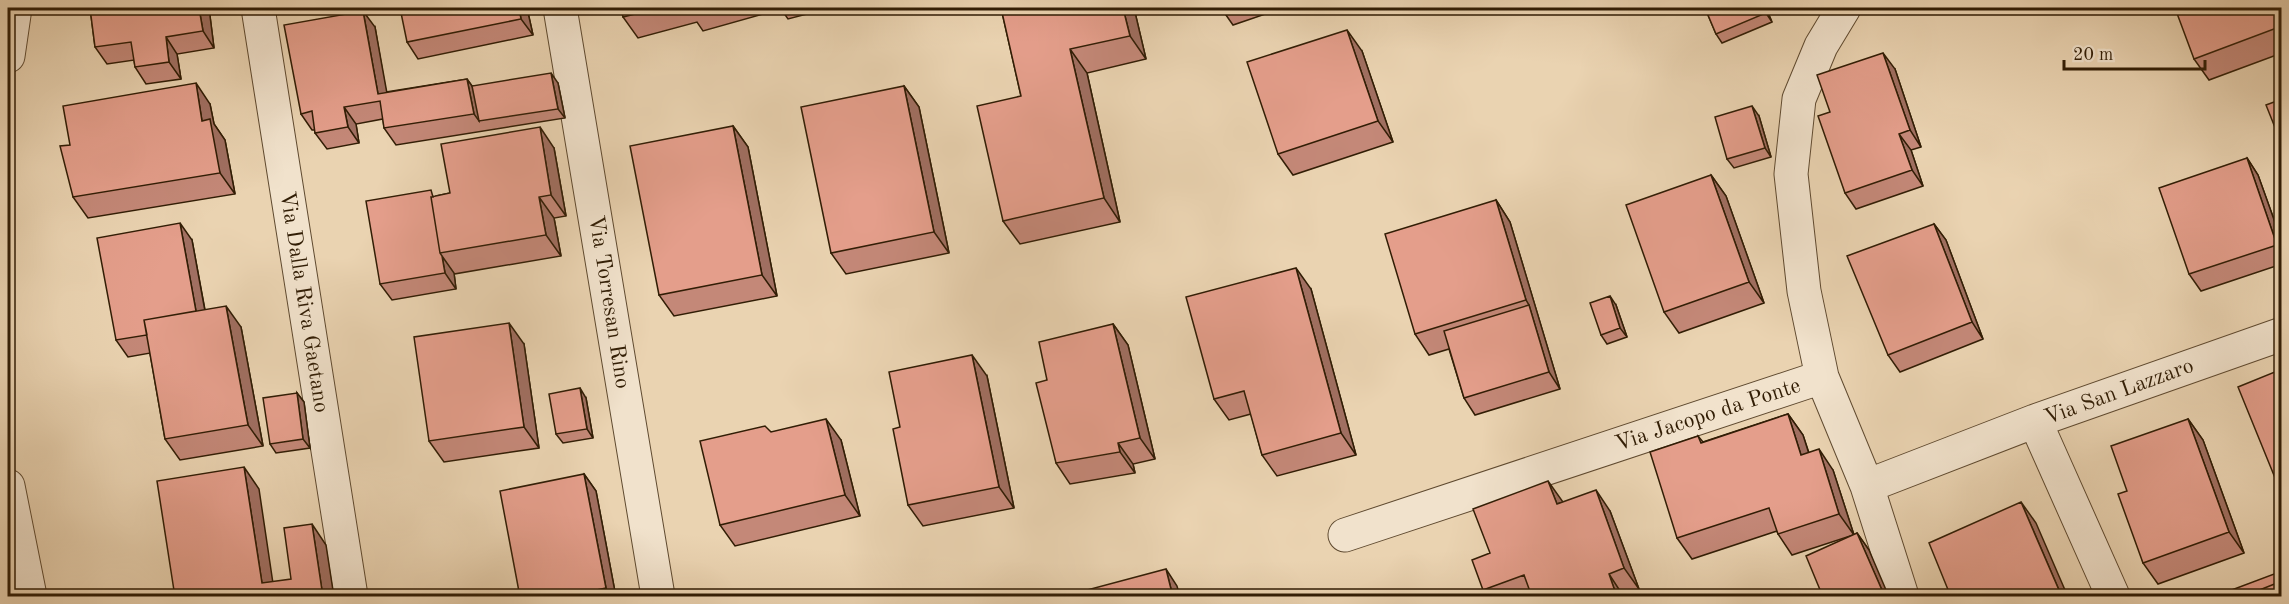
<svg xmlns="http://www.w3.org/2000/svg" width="2289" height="604" font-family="'Old Standard TT',serif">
<rect width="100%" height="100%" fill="#ead3b1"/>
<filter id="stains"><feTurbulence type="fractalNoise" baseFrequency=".00333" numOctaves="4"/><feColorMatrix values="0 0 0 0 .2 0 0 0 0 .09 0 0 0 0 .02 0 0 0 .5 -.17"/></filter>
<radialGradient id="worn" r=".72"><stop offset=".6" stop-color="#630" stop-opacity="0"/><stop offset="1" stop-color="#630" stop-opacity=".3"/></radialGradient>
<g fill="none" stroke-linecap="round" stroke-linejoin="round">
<!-- minor casing -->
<g stroke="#5f4a30" stroke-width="35">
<path id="minor" d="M258 8 351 596
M560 8 658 596
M8 56 15 8
M1822 377 1804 291 1791 174 1799 99 1821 46 1844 8
M2035 421 2113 596
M8 486 30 596
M1867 486 2035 421 2282 334
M1345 535 1822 377 1867 486 1902 596"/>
</g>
<!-- minor -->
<use href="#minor" stroke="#f1e2cc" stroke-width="33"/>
</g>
<!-- wall -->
<path fill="#c48878" stroke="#311d05" stroke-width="1.5" d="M90 8H209L214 48 177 54 181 79 146 84 135 67 134 60 107 64 95 47Z
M527 8 533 35 418 59 407 42Z
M621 8H830L788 19 781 9 703 31 697 22 638 38 623 17Z
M1001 8H1134L1146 59 1087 73 1120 222 1020 244 1003 221 1021 96Z
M1221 8H1283L1233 25Z
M1705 8H1766L1772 22 1722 43 1716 34Z
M2282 8V53L2209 80 2194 59Z
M375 27 386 92 467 79 472 86 558 83 565 118 396 145 384 128 383 119 356 124 359 143 327 149 315 133V130H312L301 114Z
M1362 51 1393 142 1293 175 1278 154Z
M1895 69 1921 147 1911 150 1923 186 1856 209 1845 193 1830 112Z
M904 86 919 107 949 253 846 274 831 253Z
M210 104 214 124 225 140 235 194 88 218 73 197 70 145Z
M1759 116 1771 157 1734 168 1727 159Z
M733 126 748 147 777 296 674 316 659 295Z
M554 148 566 216 554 218 561 256 454 274V273L456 289 392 300 380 284 436 196 450 193Z
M2247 158 2258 175 2282 242V264L2201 291 2189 274Z
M1711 175 1726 196 1764 303 1679 333 1664 312Z
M1496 200 1510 222 1560 389 1475 415 1464 398 1449 349 1429 355 1415 334Z
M1934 224 1946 240 1983 339 1900 372 1888 355Z
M192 240 205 310 241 327 263 446 180 460 165 439 150 353 128 357 116 340Z
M1311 289 1356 455 1277 476 1262 455 1251 414 1229 420 1214 399Z
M1616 305 1627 337 1607 344 1601 335Z
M1113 324 1128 345 1155 459 1133 464 1135 473 1070 484 1056 463 1047 380Z
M524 344 539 448 444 462 429 441Z
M987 376 1014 508 923 526 908 505Z
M297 393 304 402 310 448 276 453 270 444Z
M586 398 593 438 563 443 556 434Z
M1788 414 1803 435 1809 453 1833 470 1854 535 1857 533 1869 550 1853 535 1792 555 1778 534 1777 531 1692 559 1677 538 1698 436 1703 442Z
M2188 419 2203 440 2244 553 2158 584 2143 563 2127 491Z
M771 432 841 440 860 516 735 546 720 525Z
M584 474 596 491 616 597H520Z
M1563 502 1610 511 1639 589 1624 596V597H1487L1483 590 1490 553Z"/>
<!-- shaded-wall -->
<path fill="#a06f61" stroke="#311d05" stroke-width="1.5" d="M199 8H209L214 48 203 31Z
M519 8H527L533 35 521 19Z
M1123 8H1134L1146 59 1130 36Z
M1763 8H1766L1772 22 1766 13Z
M363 11 375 27 390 110 378 94Z
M1347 30 1362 51 1393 142 1378 121Z
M166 37 177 54 181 79 169 62Z
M1070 49 1087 73 1120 222 1104 198Z
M1883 53 1895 69 1921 147 1910 130Z
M551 73 558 83 565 118 558 109Z
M467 79 479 96V121L474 114Z
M196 83 210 104 214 124 225 140 235 194 220 173 202 121Z
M904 86 919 107 949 253 934 232Z
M1752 106 1759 116 1771 157 1765 148Z
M344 107 356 124 359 143 348 127Z
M733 126 748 147 777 296 762 275Z
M540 127 554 148 566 216 551 195Z
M1899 134 1911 150 1923 186 1912 170Z
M2247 158 2258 175 2282 242V252L2277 245Z
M1711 175 1726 196 1764 303 1749 282Z
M539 197 554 218 561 256 546 235Z
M1496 200 1510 222 1560 389 1549 372 1529 305 1526 300Z
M180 223 192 240 209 333 197 317Z
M1934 224 1946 240 1983 339 1972 322Z
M442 256 454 273 456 289 445 273Z
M1296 268 1311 289 1356 455 1341 433Z
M1610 296 1616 305 1627 337 1620 328Z
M226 306 241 327 263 446 248 425Z
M509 323 524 344 539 448 524 427Z
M1113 324 1128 345 1155 459 1140 438Z
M972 355 987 376 1014 508 999 487Z
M580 388 586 398 593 438 587 429Z
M297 393 304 402 310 448 303 439Z
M1788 414 1803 435 1816 476 1801 455Z
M826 419 841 440 860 516 845 495Z
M2188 419 2203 440 2244 553 2229 532Z
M1118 443 1133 464 1135 473 1120 452Z
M1819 449 1833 470 1854 535 1839 514Z
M244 467 259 489 275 597 262 583Z
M584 474 596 491 616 597H611L606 588Z
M1548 481 1563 502 1557 504Z
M1596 490 1610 511 1639 589 1624 568Z
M2021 502 2036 523 2068 597H2062Z
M312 524 326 545 334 597H323Z
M1857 533 1869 550 1889 597H1885Z
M1166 569 1177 586 1180 597H1173Z
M1609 574 1624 597H1617Z"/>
<!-- building -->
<path fill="#e49e8b" stroke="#311d05" stroke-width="1.5" d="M90 8H199L203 31 166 37 169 62 135 67 131 42 95 47Z
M400 8H519L521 19 407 42Z
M621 8H658L623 17Z
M1001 8H1123L1130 36 1070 49 1104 198 1003 221 977 106 1021 96Z
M1705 8H1763L1766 13 1716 34Z
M2175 8H2281L2282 26 2194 59Z
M363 11 378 94 467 79 474 114 384 128 380 101 344 107 348 127 315 133 312 111 301 114 284 25Z
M1347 30 1378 121 1278 154 1247 62Z
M1883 53 1910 130 1899 134 1912 170 1845 193 1818 116 1830 112 1817 75Z
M551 73 558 109 479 121 472 86Z
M196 83 202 121 210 119 220 173 73 197 60 146 70 145 63 106Z
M904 86 934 232 831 253 801 107Z
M2282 99V145L2266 105Z
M1752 106 1765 148 1727 159 1715 117Z
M733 126 762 275 659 295 630 146Z
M540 127 551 195 539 197 546 235 440 253 431 197 450 193 441 144Z
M2247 158 2277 245 2189 274 2159 188Z
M1711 175 1749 282 1664 312 1626 205Z
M431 190 433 197H431L440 253 442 256 445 273 380 284 366 201Z
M1496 200 1526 300 1415 334 1385 234Z
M180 223 196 311 144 320 147 335 116 340 97 238Z
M1934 224 1972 322 1888 355 1847 256Z
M1296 268 1341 433 1262 455 1244 391 1214 399 1186 297Z
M1610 296 1620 328 1601 335 1590 303Z
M1529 305 1549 372 1464 398 1444 331Z
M226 306 248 425 165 439 144 320Z
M509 323 524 427 429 441 414 337Z
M1113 324 1140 438 1118 443 1120 452 1056 463 1036 383 1047 380 1039 342Z
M972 355 999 487 908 505 893 429 900 427 889 372Z
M2282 369V495L2238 387Z
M580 388 587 429 556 434 549 394Z
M297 393 303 439 270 444 263 398Z
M1788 414 1801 455 1819 449 1839 514 1778 534 1769 508 1677 538 1650 452 1698 436 1701 443Z
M826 419 845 495 720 525 700 441 765 426 771 432Z
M2188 419 2229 532 2143 563 2118 494 2127 491 2111 446Z
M244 467 262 583 291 579 284 528 312 524 323 597H175L157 481Z
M584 474 606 588 563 597H520L500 491Z
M1548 481 1557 504 1596 490 1624 568 1609 574 1617 597H1532L1524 575 1483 590 1472 560 1490 553 1473 509Z
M2021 502 2062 597H1951L1929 543Z
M1857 533 1885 597H1823L1806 556Z
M1166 569 1173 597H1088L1087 590Z
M2282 571V581L2242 597H2222L2221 594Z
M2282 581V597H2242Z
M1016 591 1018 597H992Z"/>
<g text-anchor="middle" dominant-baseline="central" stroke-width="6" stroke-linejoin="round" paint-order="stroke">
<!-- street labels -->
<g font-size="22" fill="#311d05" stroke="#f1e2cc">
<text transform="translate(304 302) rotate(81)">Via Dalla Riva Gaetano</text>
<text transform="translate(609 302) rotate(81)">Via Torresan Rino</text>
<text transform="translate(2119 392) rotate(-20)">Via San Lazzaro</text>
<text transform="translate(1708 415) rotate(-18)">Via Jacopo da Ponte</text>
</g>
</g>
<!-- margin -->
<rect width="2289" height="604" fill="none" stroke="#ead3b1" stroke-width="30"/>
<rect x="9" y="9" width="2271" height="586" fill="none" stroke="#311d05" stroke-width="3"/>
<rect x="15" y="15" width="2259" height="574" fill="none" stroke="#311d05" stroke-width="1.5"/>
<!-- scale -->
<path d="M2064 60v9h141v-9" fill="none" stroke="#311d05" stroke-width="3"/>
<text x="2073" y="60" font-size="18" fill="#311d05" stroke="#f1e2cc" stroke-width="4.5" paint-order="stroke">20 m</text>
<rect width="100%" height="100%" filter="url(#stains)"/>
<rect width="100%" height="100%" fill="url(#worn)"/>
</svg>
